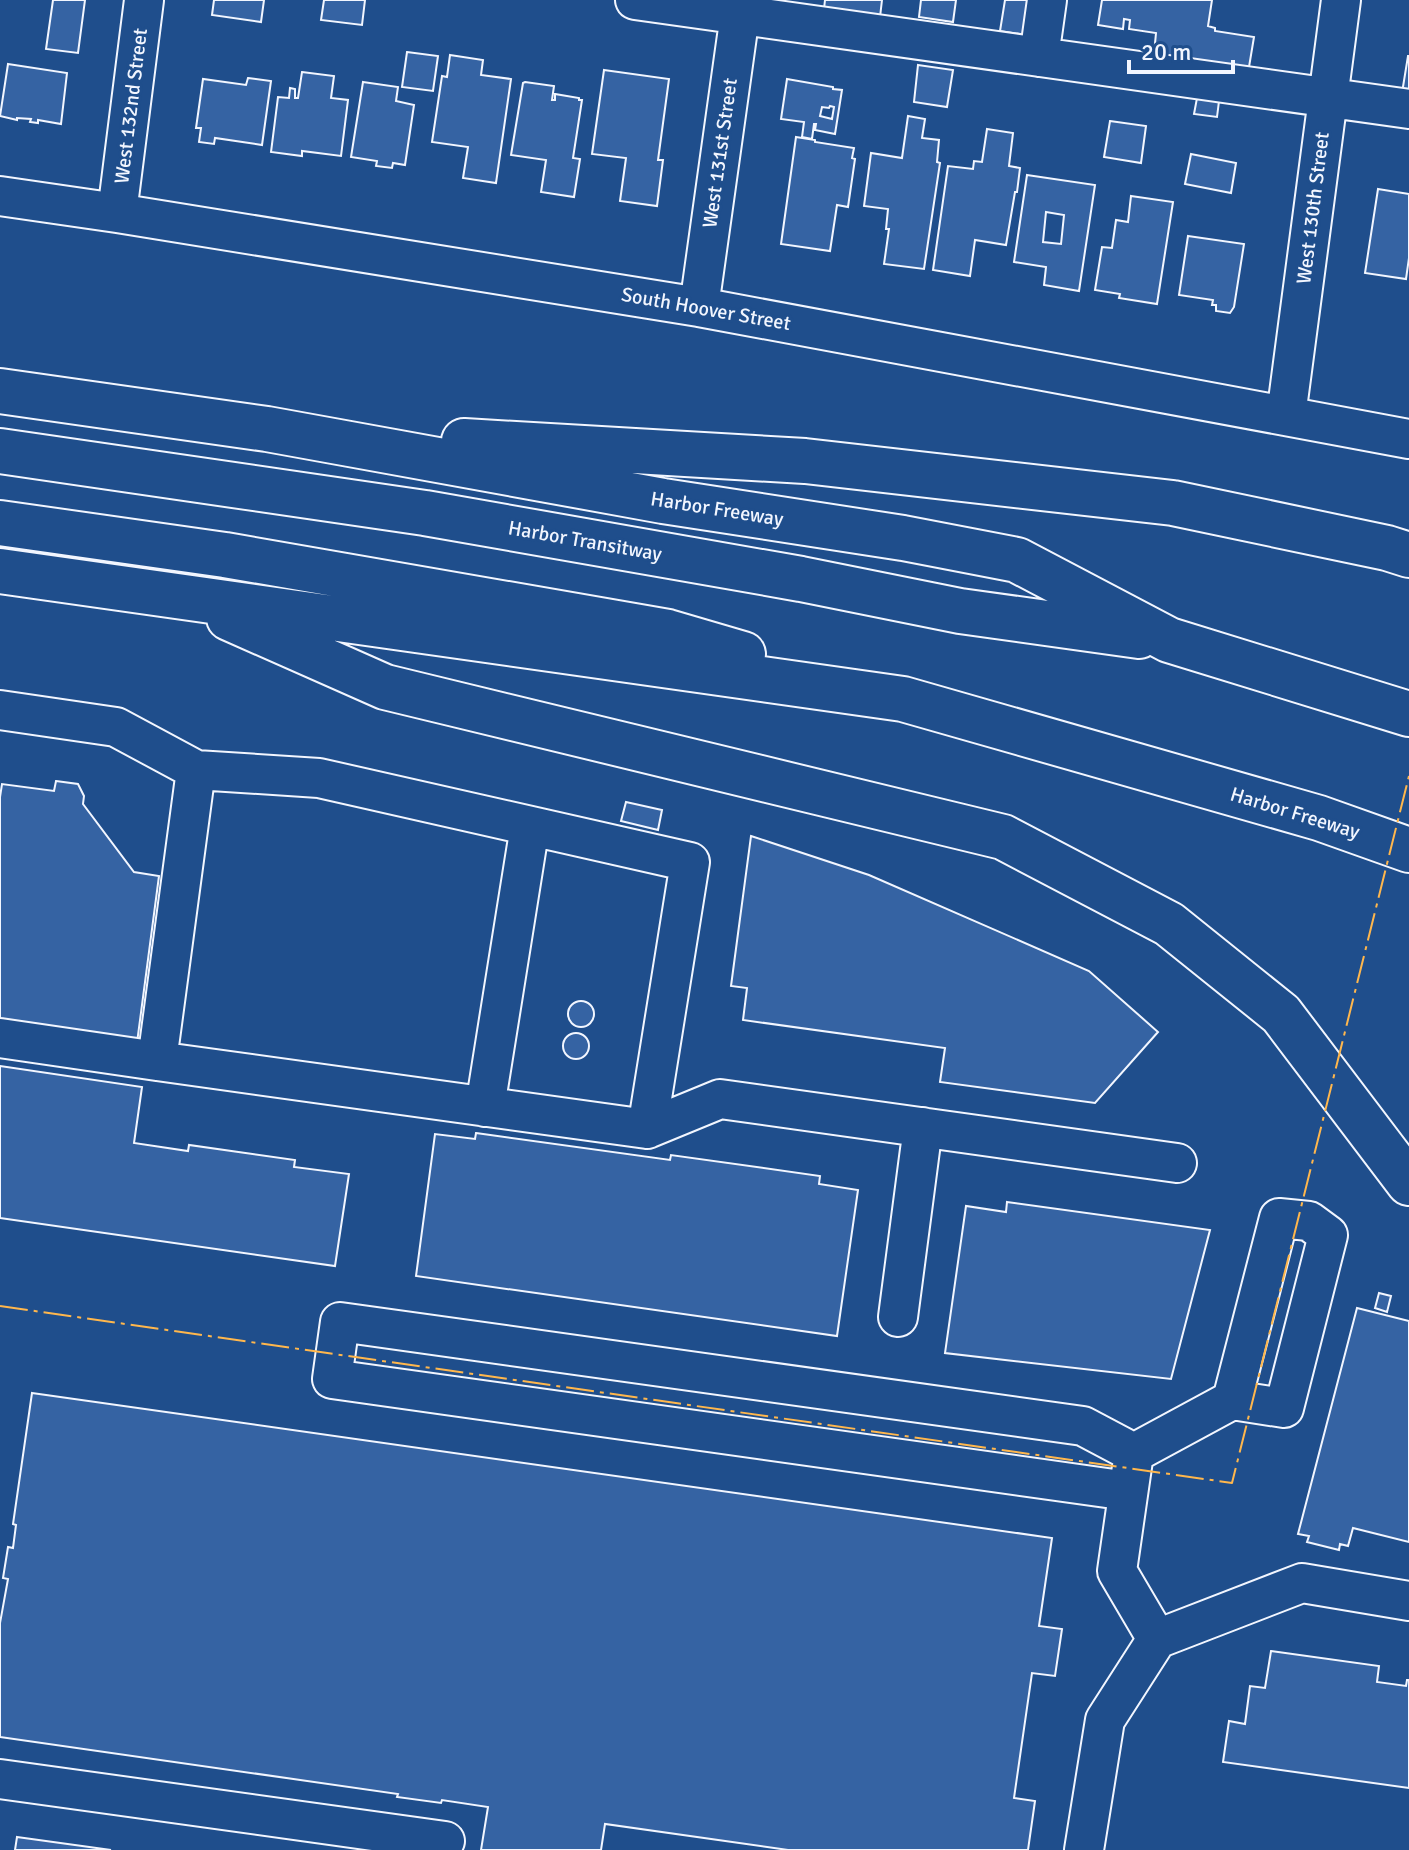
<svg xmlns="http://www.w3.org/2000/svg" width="1409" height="1850" font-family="Signika,sans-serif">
<rect width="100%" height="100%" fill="#1f4e8c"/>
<!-- building -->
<path fill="#3563a3" stroke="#f2f6ff" stroke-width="2" fill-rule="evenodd" d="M53 0H85L78 53 46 49Z
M214 0H264L261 22 212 15Z
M324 0H365L362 25 321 20Z
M825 0H882L880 17 824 9Z
M921 0H956L953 22 919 17Z
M1005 0H1032L1027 35 1000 31Z
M1102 0H1212L1208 26 1215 28V31L1254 37 1248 73 1154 54 1156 33 1129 29 1130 20 1124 19 1123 29 1098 25Z
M407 52 438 56 433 91 402 87Z
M450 55 483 60 481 75 511 79 496 183 463 178 468 147 432 142 442 76 447 77Z
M1408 56H1409V94L1402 93Z
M8 64 67 73 61 124 38 120V123L30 122 31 119 17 118V120L0 116Z
M918 65 953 70 947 107 914 102Z
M604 70 669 79 658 160H663L657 206 620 201 626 158 592 154Z
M302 72 334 76 331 98 348 100 341 156 302 151V156L271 152 278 97 289 98 290 88 295 89V98H298Z
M248 78 271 81 262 145 215 138 214 144 199 142 201 128H196L203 79 246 85Z
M787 79 833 87V89L842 90 835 134 815 130 816 124H814L812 139 802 137 804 122 781 119ZM830 106 834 107 832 119 820 116 822 107 829 108Z
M363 82 398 87 396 101 414 105 405 165 393 163 392 168 376 166 377 161 351 157Z
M525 82 554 86 552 100H555V94L579 98V100H582L573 158 580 159 574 197 541 192 546 160 511 155 523 83Z
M1197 98 1219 101 1217 117 1194 114Z
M908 116 925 119 922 138 939 140 937 162 940 163 924 269 884 264 889 229H886L888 209 864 206 871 153 902 158Z
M1110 121 1146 126 1141 163 1104 157Z
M987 129 1013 133 1009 166 1020 168 1017 192H1015L1006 245 975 240 970 276 933 270 948 166 973 169 974 161 982 162Z
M796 137 815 140V142L854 148 852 158 855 159 848 207 837 205 830 251 781 244Z
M1191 154 1236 163 1231 193 1185 184Z
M1027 175 1095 185 1079 291 1044 285 1046 267 1014 262ZM1046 212 1064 215 1061 244 1043 242Z
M1378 189 1409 194V258L1406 279 1365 273Z
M1131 196 1173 202 1157 304 1119 298 1120 294 1095 290 1102 247 1112 248 1116 220 1128 222Z
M1188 236 1244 244 1234 307 1230 313 1216 311V305H1212L1213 300 1179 295Z
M56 781 78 784 84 796 83 804 134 872 159 876 137 1043 0 1025V797L2 784 54 791Z
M626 802 662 810 658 830 621 821Z
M751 836 869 875 1089 971 1158 1032 1095 1103 940 1082 945 1048 743 1020 747 988 731 986Z
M568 1014a13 13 0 1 1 26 0a13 13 0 1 1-26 0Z
M563 1046a13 13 0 1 1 26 0a13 13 0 1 1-26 0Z
M0 1066 142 1087 134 1143 188 1151 189 1145 295 1160 294 1167 349 1174 335 1266 0 1218Z
M476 1133 670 1160 671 1155 820 1176 819 1184 858 1190 837 1336 416 1276 435 1134 475 1139Z
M1007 1202 1210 1230 1171 1379 945 1353 966 1206 1006 1212Z
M1379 1293 1391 1296 1387 1312 1375 1308Z
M1357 1308 1409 1321V1542L1353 1528 1348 1546 1340 1544 1339 1550 1307 1542 1309 1536 1298 1534Z
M32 1393 1052 1538 1039 1626 1062 1629 1055 1676 1032 1673 1014 1798 1035 1801 1028 1850H788L605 1824 601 1850H481L488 1807 442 1800 441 1803 397 1797 398 1794 0 1737V1623L8 1579 3 1578 8 1547 13 1548 16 1525 13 1524Z
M1271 1651 1379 1666 1377 1682 1406 1686 1407 1680H1409V1788L1223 1762 1229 1721 1245 1724 1250 1686 1265 1688Z
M17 1837 111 1850H15Z"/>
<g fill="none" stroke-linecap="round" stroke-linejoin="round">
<!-- minor casing -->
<g stroke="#f2f6ff" stroke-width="42">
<path id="minor" d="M635 0 1409 109
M1039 57 1047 0
M0 196 117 213 699 307 1409 439
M117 213 144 0
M699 307 742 0
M1286 416 1341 0
M0 710 116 727 196 770 319 778 690 862 647 1129
M196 770 157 1061 647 1129 720 1099 1177 1163
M0 1038 157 1061
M485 1107 530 826
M898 1317 923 1127
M1128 1491 332 1379 340 1322 1083 1426 1134 1453
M1157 1639 1117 1571 1134 1453 1232 1400 1284 1408 1328 1235 1309 1221 1279 1218 1232 1400
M1157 1639 1302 1583 1409 1601
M0 1779 445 1841
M1084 1850 1105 1720 1157 1639"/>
</g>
<!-- highway casing -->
<g stroke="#f2f6ff" stroke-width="48">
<path id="highway" d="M0 391 267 429 663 501 903 538 1017 560 1169 640 1409 714
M464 441 805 461 1173 503 1387 548 1409 555
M0 451 425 513 801 579 960 611 1139 636
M0 523 225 555 668 632 743 654
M0 571 903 699 1319 818 1409 850
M229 618 385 687 1003 837 1169 924 1281 1014 1409 1183"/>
</g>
<!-- minor -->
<use href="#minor" stroke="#1f4e8c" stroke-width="38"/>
<!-- highway -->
<use href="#highway" stroke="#1f4e8c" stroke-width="44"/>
<!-- power -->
<path stroke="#ffb74d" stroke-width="2" stroke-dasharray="28 6 4 6" stroke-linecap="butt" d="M0 1306 1232 1483 1409 776"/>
</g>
<g text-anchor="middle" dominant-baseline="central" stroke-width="6" stroke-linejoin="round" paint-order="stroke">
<!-- street labels -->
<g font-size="20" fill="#f2f6ff" stroke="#1f4e8c">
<text transform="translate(131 106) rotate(-83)">West 132nd Street</text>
<text transform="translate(720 153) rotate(-82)">West 131st Street</text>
<text transform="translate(1313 208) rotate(-83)">West 130th Street</text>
<text transform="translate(706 309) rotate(10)">South Hoover Street</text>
<text transform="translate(717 509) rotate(9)">Harbor Freeway</text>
<text transform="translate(585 541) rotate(10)">Harbor Transitway</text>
<text transform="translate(1295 813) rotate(17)">Harbor Freeway</text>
</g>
</g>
<!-- scale -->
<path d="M1129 60v12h104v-12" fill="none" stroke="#f2f6ff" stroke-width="4"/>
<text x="1141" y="60" font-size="24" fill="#f2f6ff" stroke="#1f4e8c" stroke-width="6" paint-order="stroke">20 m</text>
</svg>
